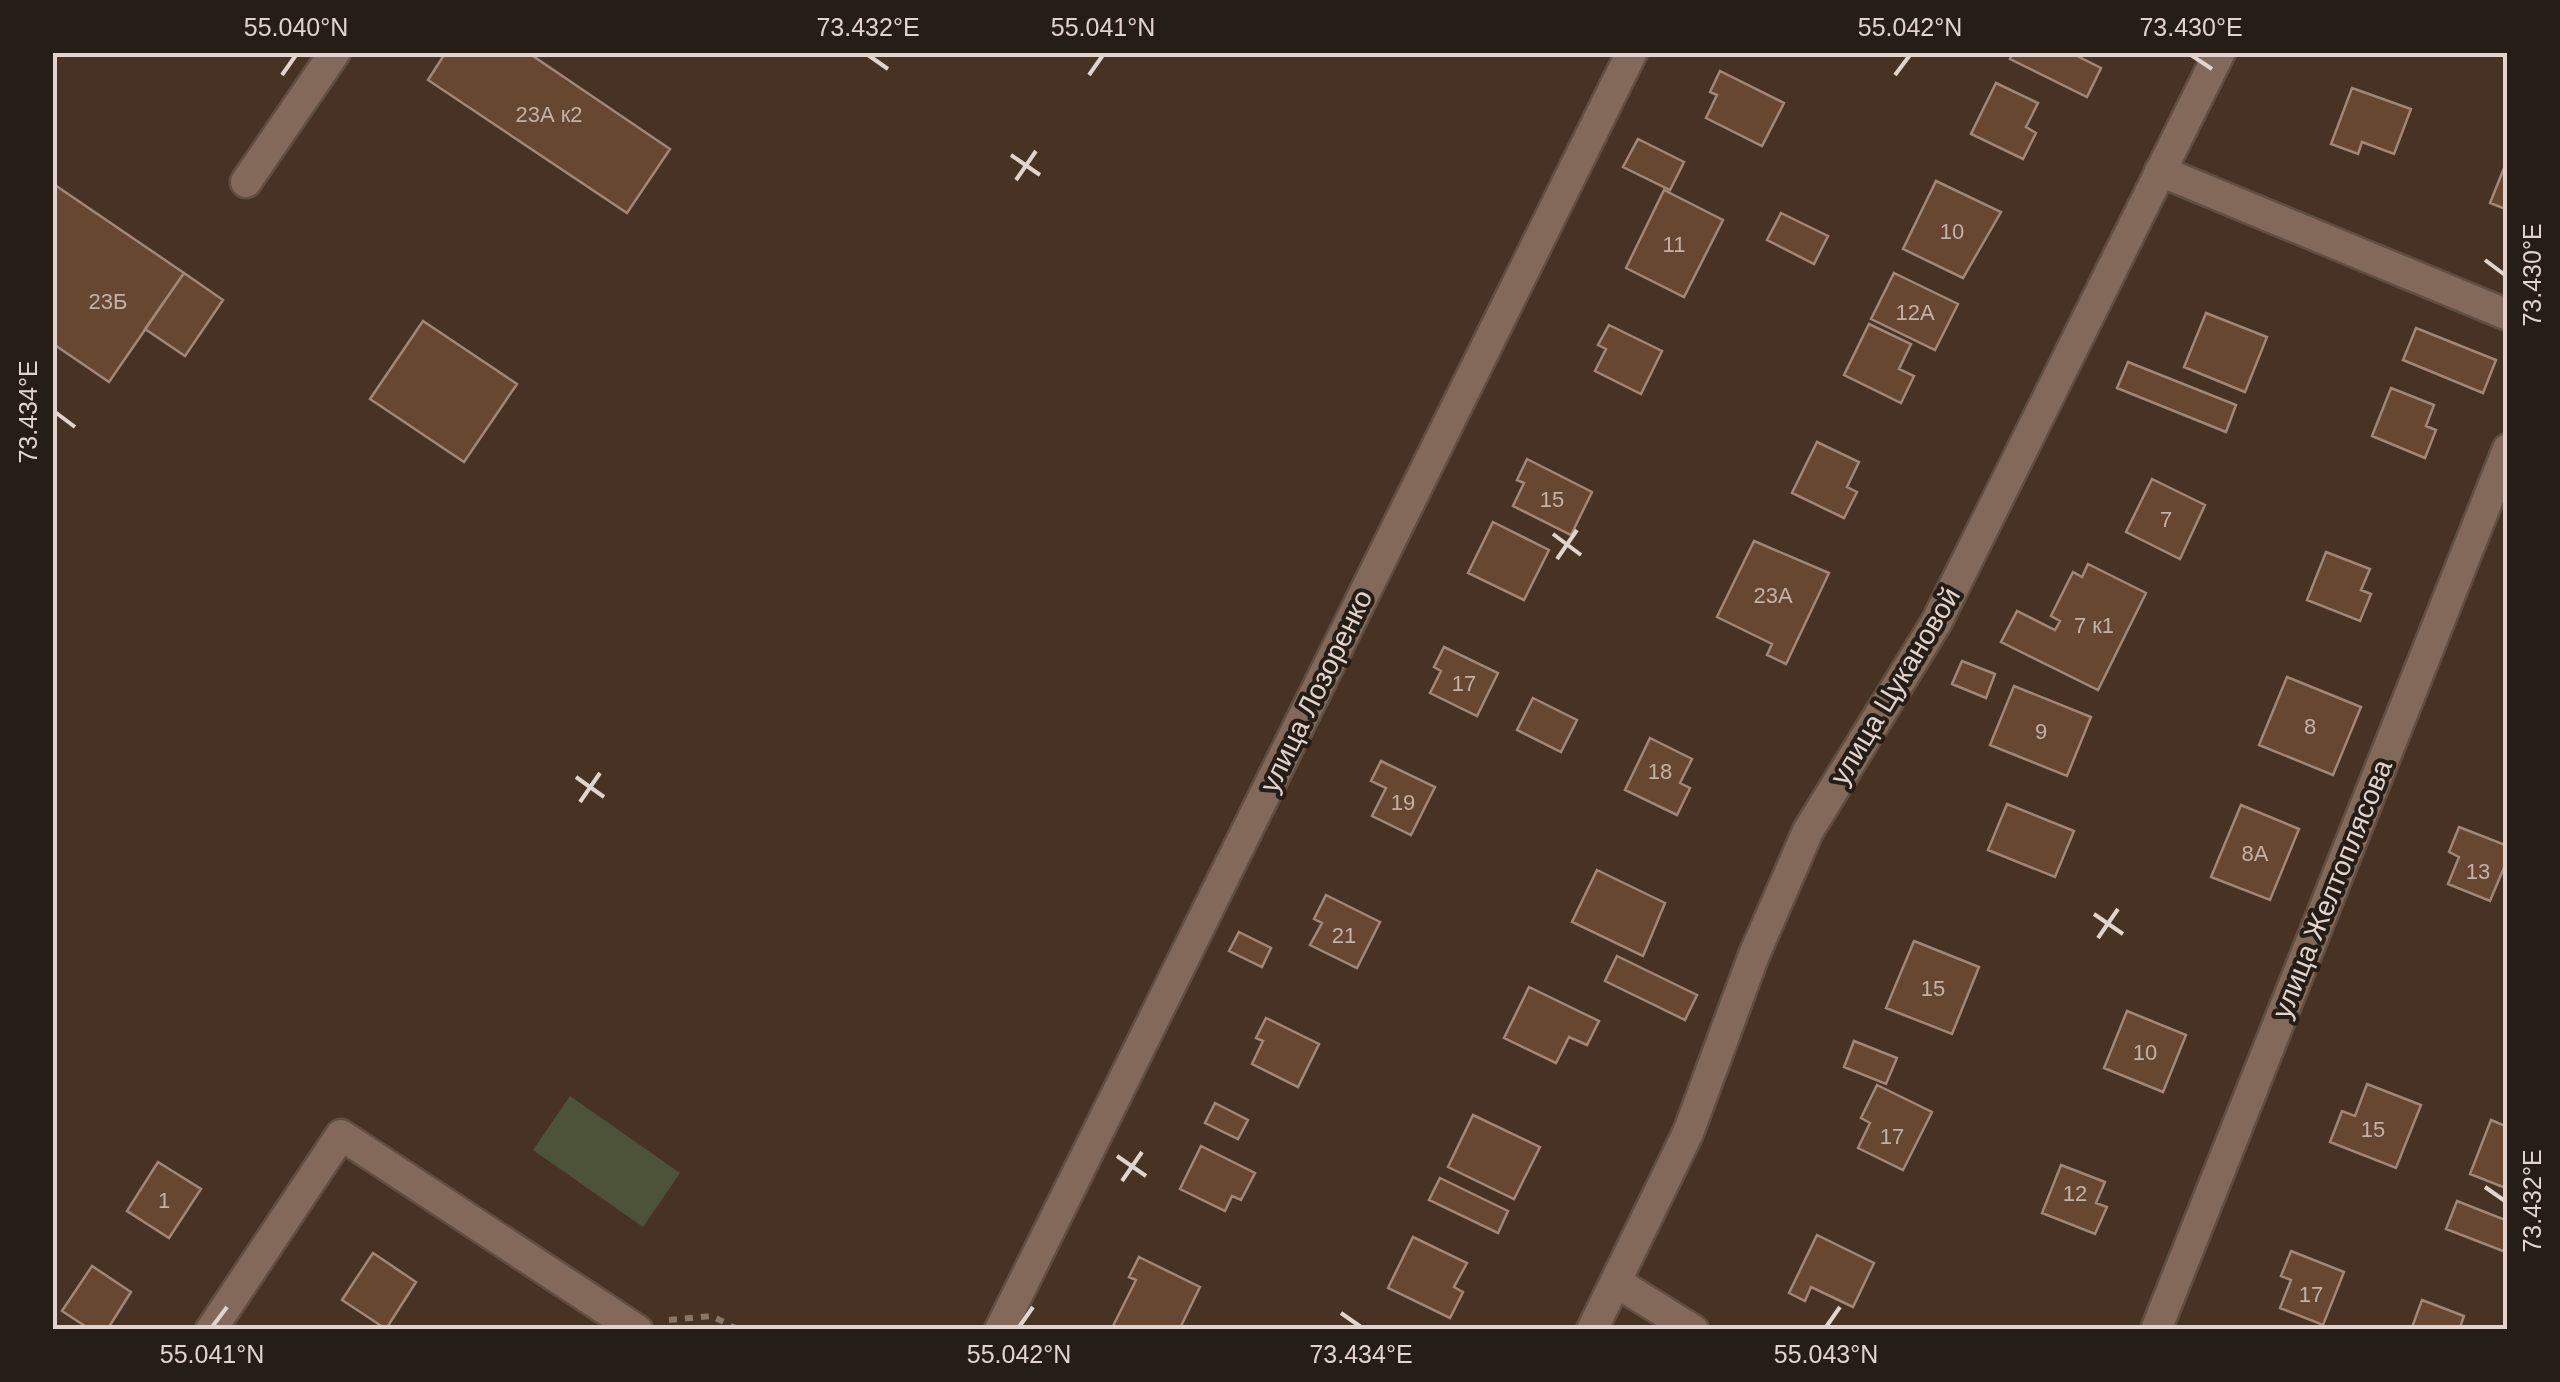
<svg xmlns="http://www.w3.org/2000/svg" width="2560" height="1382" font-family="Helvetica,sans-serif">
<rect width="100%" height="100%" fill="#483224"/>
<!-- green -->
<path fill="#4c5339" d="M570 1096 680 1173 643 1227 533 1150Z"/>
<!-- building -->
<path fill="#684732" stroke="#a08777" stroke-width="2.5" d="M446 52H527L670 149 627 213 428 80Z
M2013 52H2069L2101 68 2087 97 2010 59Z
M1720 71 1784 103 1762 146 1706 118 1717 95 1710 92Z
M1996 83 2038 103 2026 127 2036 133 2023 159 1971 134Z
M2352 88 2411 109 2394 154 2362 142 2358 154 2331 144Z
M1638 139 1684 162 1670 190 1623 167Z
M2508 158V210L2490 203Z
M1936 181 2001 212 1963 278 1903 249Z
M52 183 184 273 109 382 52 343Z
M1664 190 1723 220 1684 297 1626 268Z
M1781 213 1828 236 1814 264 1767 240Z
M184 273 223 300 185 356 145 329Z
M1894 273 1958 304 1935 350 1871 319Z
M2206 313 2267 337 2245 392 2184 367Z
M423 321 517 384 464 462 370 399Z
M1869 324 1911 344 1899 369 1914 376 1901 403 1844 375Z
M1609 325 1662 351 1641 394 1595 371 1606 349 1598 345Z
M2416 328 2496 360 2483 393 2403 360Z
M2128 362 2236 405 2226 432 2117 388Z
M2391 388 2434 405 2426 426 2436 430 2425 458 2372 436Z
M1817 442 1859 462 1847 487 1857 492 1844 518 1792 493Z
M1527 459 1592 492 1571 535 1513 506 1524 483 1517 480Z
M2152 479 2205 505 2180 559 2126 532Z
M1493 522 1549 550 1524 600 1468 573Z
M1754 541 1829 573 1786 664 1767 655 1772 644 1717 617Z
M2326 552 2370 569 2361 590 2371 594 2360 621 2307 600Z
M2088 564 2146 593 2098 690 2001 642 2017 611 2055 630 2060 621 2051 616 2073 572 2082 577Z
M1444 647 1498 673 1477 716 1430 693 1441 671 1434 667Z
M1962 661 1995 674 1986 698 1952 684Z
M2287 677 2361 707 2333 775 2259 745Z
M2014 686 2091 717 2067 776 1990 745Z
M1533 698 1577 720 1561 752 1517 730Z
M1650 738 1692 759 1680 783 1690 788 1677 815 1625 790Z
M1381 761 1435 787 1411 835 1372 816 1386 788 1371 781Z
M2007 804 2074 831 2055 877 1988 850Z
M2241 805 2299 829 2270 900 2211 877Z
M2459 827 2508 846V858L2490 901 2448 884 2459 857 2449 852Z
M1597 870 1665 903 1643 956 1572 922Z
M1326 895 1380 922 1357 968 1310 945 1322 923 1314 919Z
M1239 932 1271 948 1262 967 1229 951Z
M1914 941 1979 967 1952 1034 1886 1008Z
M1617 956 1697 995 1685 1020 1605 981Z
M1529 987 1599 1021 1587 1045 1569 1037 1556 1063 1504 1038Z
M2127 1011 2186 1035 2163 1092 2104 1068Z
M1266 1018 1319 1044 1298 1087 1252 1064 1263 1041 1256 1038Z
M1854 1041 1897 1058 1886 1084 1844 1067Z
M2367 1084 2421 1105 2396 1168 2330 1142 2342 1111 2355 1116Z
M1877 1085 1932 1112 1903 1170 1858 1148 1870 1123 1861 1118Z
M1215 1103 1248 1120 1238 1139 1205 1123Z
M1473 1115 1540 1147 1514 1199 1448 1167Z
M2491 1120 2508 1127V1189L2470 1174Z
M1201 1146 1255 1173 1241 1200 1232 1196 1225 1211 1180 1189Z
M158 1162 201 1189 169 1238 127 1211Z
M2061 1165 2105 1182 2096 1203 2107 1207 2095 1234 2042 1213Z
M1440 1178 1508 1211 1498 1233 1429 1200Z
M2457 1201 2508 1221V1253L2446 1229Z
M1817 1235 1874 1263 1853 1307 1811 1287 1805 1301 1789 1293Z
M1413 1237 1467 1263 1454 1287 1463 1292 1450 1318 1388 1288Z
M2291 1251 2344 1272 2323 1325 2280 1308 2291 1280 2281 1276Z
M373 1253 416 1282 386 1329 342 1300Z
M1139 1257 1200 1287 1179 1330H1111L1136 1280 1129 1277Z
M92 1266 131 1292 107 1330H91L62 1311Z
M2422 1300 2464 1316 2459 1330H2411Z"/>
<g fill="none" stroke-linecap="round" stroke-linejoin="round">
<!-- minor casing -->
<g stroke="#604e42" stroke-width="35">
<path id="minor" d="M2160 171 2508 315
M246 182 335 52
M1616 1282 1693 1330
M211 1330 341 1135 637 1330
M1000 1330 1632 52
M1592 1330 1688 1133 1754 955 1808 831 1936 623 2220 52
M2156 1330 2508 449"/>
</g>
<!-- path -->
<path stroke="#89766a" stroke-width="6" stroke-dasharray="8 8" stroke-linecap="butt" d="M669 1320 712 1316 739 1330"/>
<!-- minor -->
<use href="#minor" stroke="#82695a" stroke-width="30"/>
</g>
<!-- ticks -->
<path fill="none" stroke="#e2d4cc" stroke-width="4" d="M868 55 888 69M2191 55 2212 69M282 75 296 55M1089 75 1103 55M1895 75 1910 55M1011 155 1040 175M1016 180 1036 151M2485 260 2505 275M55 412 75 427M1553 534 1581 555M1557 559 1577 530M576 777 604 797M580 802 600 773M2094 914 2123 934M2098 938 2118 909M1117 1156 1146 1176M1122 1181 1142 1152M2485 1187 2505 1201M1341 1313 1361 1327M212 1327 227 1307M1019 1327 1033 1307M1826 1327 1840 1307"/>
<g text-anchor="middle" dominant-baseline="central" stroke-width="8" stroke-linejoin="round" paint-order="stroke">
<!-- number labels -->
<g font-size="22" fill="#c4b1a6">
<text x="549" y="114">23А к2</text>
<text x="1952" y="231">10</text>
<text x="1674" y="244">11</text>
<text x="108" y="301">23Б</text>
<text x="1915" y="312">12А</text>
<text x="1552" y="499">15</text>
<text x="2166" y="519">7</text>
<text x="1773" y="595">23А</text>
<text x="2094" y="625">7 к1</text>
<text x="1464" y="683">17</text>
<text x="2310" y="726">8</text>
<text x="2041" y="731">9</text>
<text x="1660" y="771">18</text>
<text x="1403" y="802">19</text>
<text x="2255" y="853">8А</text>
<text x="2478" y="871">13</text>
<text x="1344" y="935">21</text>
<text x="1933" y="988">15</text>
<text x="2145" y="1052">10</text>
<text x="2373" y="1129">15</text>
<text x="1892" y="1136">17</text>
<text x="2075" y="1193">12</text>
<text x="164" y="1200">1</text>
<text x="2311" y="1294">17</text>
</g>
<!-- street labels -->
<g font-size="28" fill="#e2d4cc" stroke="#261d16">
<text transform="translate(1895 686) rotate(-59)">улица Цукановой</text>
<text transform="translate(1316 691) rotate(-64)">улица Лозоренко</text>
<text transform="translate(2332 889) rotate(-68)">улица Желтоплясова</text>
</g>
</g>
<!-- border -->
<rect width="2560" height="1382" fill="none" stroke="#261d16" stroke-width="110"/>
<rect x="55" y="55" width="2450" height="1272" fill="none" stroke="#e2d4cc" stroke-width="4"/>
<g font-size="25" text-anchor="middle" fill="#e2d4cc">
<text x="296" y="36">55.040°N</text>
<text x="868" y="36">73.432°E</text>
<text x="1103" y="36">55.041°N</text>
<text x="1910" y="36">55.042°N</text>
<text x="2191" y="36">73.430°E</text>
<text transform="translate(2532 275) rotate(-90)" y="9">73.430°E</text>
<text transform="translate(28 412) rotate(-90)" y="9">73.434°E</text>
<text transform="translate(2532 1201) rotate(-90)" y="9">73.432°E</text>
<text x="212" y="1363">55.041°N</text>
<text x="1019" y="1363">55.042°N</text>
<text x="1361" y="1363">73.434°E</text>
<text x="1826" y="1363">55.043°N</text>
</g>
</svg>
